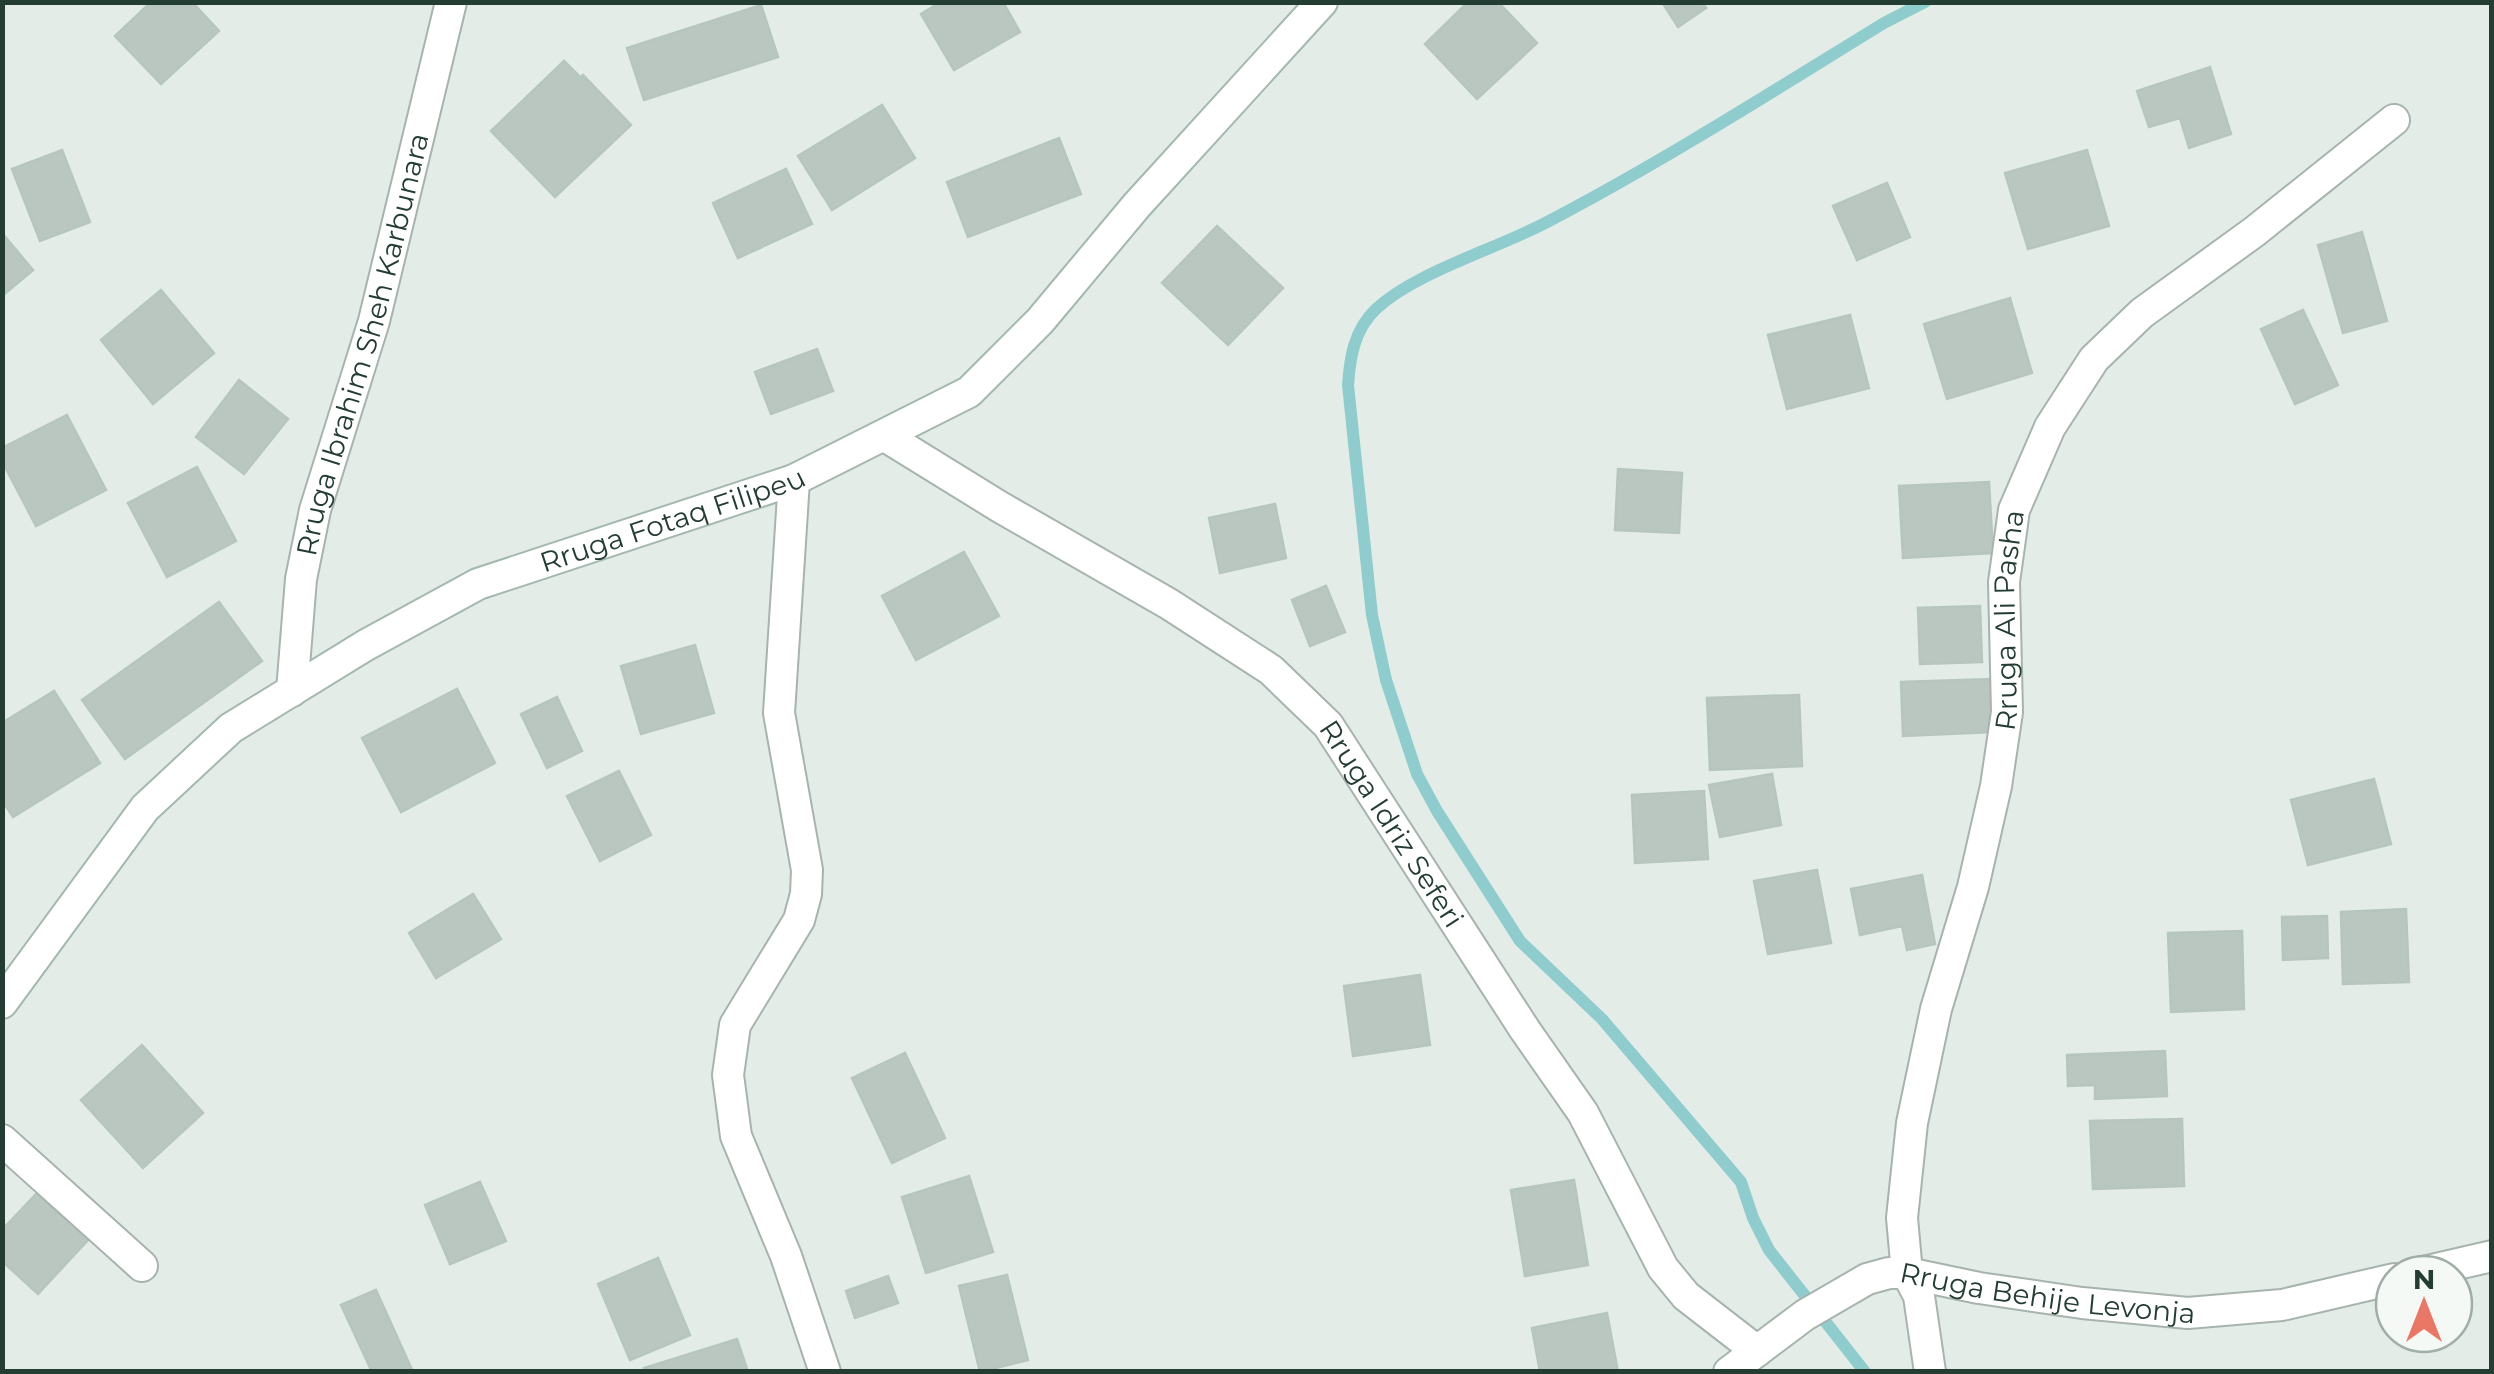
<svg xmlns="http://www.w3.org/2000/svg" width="2494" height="1374" font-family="Montserrat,sans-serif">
<rect width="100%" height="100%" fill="#e4ece8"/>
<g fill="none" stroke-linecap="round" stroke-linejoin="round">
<!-- stream -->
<path stroke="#8fccce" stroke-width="12" d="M1865 1372 1769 1250 1753 1218 1741 1182 1602 1019 1520 941 1437 811 1417 774 1386 680 1372 615 1348 385C1350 357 1354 330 1376 309 1417 271 1500 248 1551 220 1665 160 1775 90 1884 23L1925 2"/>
</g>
<!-- building -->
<path fill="#b9c7c0" stroke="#b6c6be" stroke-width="2.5" d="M151 2H192L219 31 161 84 115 36Z
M941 2H1003L1020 32 954 70 921 14Z
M1468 2H1498L1537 43 1477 99 1425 44Z
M1662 2H1702L1706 8 1678 27Z
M761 5 778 57 644 100 627 48Z
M564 61 581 78 583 75 631 125 555 197 491 131Z
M2210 67 2231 134 2189 148 2180 118 2149 127 2137 91Z
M882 105 915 158 832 210 798 156Z
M1059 138 1081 194 968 237 947 182Z
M62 150 90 222 40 241 12 169Z
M2087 150 2109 226 2028 249 2005 173Z
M786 169 812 224 738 258 713 203Z
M1887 183 1910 237 1857 260 1833 206Z
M1217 226 1283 288 1228 345 1162 283Z
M2362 232 2387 321 2343 333 2318 245Z
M2 233 33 270 2 296Z
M161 290 214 353 153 404 101 340Z
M2010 298 2032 373 1947 399 1924 324Z
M2303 310 2338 385 2295 404 2261 329Z
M1850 315 1869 388 1787 409 1768 335Z
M817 349 833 391 771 414 755 372Z
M239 380 288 419 244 474 196 437Z
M67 415 106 490 36 526 2 461V448Z
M197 467 236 541 167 577 128 503Z
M1618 469 1682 473 1679 533 1615 530Z
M1989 482 1993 553 1903 558 1899 486Z
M1275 504 1286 558 1220 573 1209 518Z
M964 552 999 616 916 660 882 596Z
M1326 586 1345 632 1310 646 1292 600Z
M219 602 262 661 125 759 82 700Z
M1980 606 1982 662 1920 664 1918 608Z
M695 645 714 713 641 734 621 666Z
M1991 679 1993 732 1903 736 1901 682Z
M457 689 495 763 401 812 362 738Z
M54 691 100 763 13 817 2 800V723Z
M1799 695 1802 766 1710 770 1707 698Z
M557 697 582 751 547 768 521 714Z
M619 771 651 835 600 861 567 796Z
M1772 774 1781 825 1720 837 1709 785Z
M2374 779 2391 844 2308 865 2291 800Z
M1704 791 1708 859 1635 863 1632 795Z
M1817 870 1831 943 1768 954 1754 881Z
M1922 875 1935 944 1907 950 1902 926 1860 935 1851 889Z
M473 894 501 939 436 978 409 933Z
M2406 909 2409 982 2343 984 2341 912Z
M2327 916 2328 958 2283 960 2282 917Z
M2242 931 2244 1009 2171 1012 2168 933Z
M1420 975 1430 1045 1353 1056 1344 986Z
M142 1045 203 1113 143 1168 81 1100Z
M2165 1051 2167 1096 2095 1099V1085L2068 1086 2067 1055Z
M905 1053 945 1138 892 1163 852 1078Z
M2182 1119 2184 1186 2093 1189 2090 1121Z
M969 1176 993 1252 926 1273 902 1197Z
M1574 1180 1588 1265 1525 1276 1511 1190Z
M480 1182 506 1241 450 1264 425 1205Z
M37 1193 88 1240 38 1294 2 1261V1230Z
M658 1258 690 1335 630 1360 598 1284Z
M1007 1275 1028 1360 980 1372 959 1286Z
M888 1276 898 1303 855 1318 846 1291Z
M376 1290 413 1372H372L341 1305Z
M1607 1313 1618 1372H1540L1532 1328Z
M737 1339 748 1372H645L644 1368Z"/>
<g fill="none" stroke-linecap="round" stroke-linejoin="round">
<!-- street casing -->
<g stroke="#a7b4ae" stroke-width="34">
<g id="street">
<path id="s1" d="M885 436 1000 507 1169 604 1271 670 1328 725 1525 1030 1583 1113 1663 1268 1686 1296 1757 1351"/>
<path d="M794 480 779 713 807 870 806 894 799 920 735 1025 728 1075 736 1136 786 1256 825 1372"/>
<path id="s2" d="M292 691 301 579 315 510 374 321 451 2"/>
<path d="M2 1140 142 1266"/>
<path d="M2414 1274 2492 1256"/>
<path id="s3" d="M1729 1372 1805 1315 1867 1279 1889 1273H1907L1979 1288 2082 1303 2188 1313 2282 1305 2394 1279"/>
<path id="s4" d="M1930 1372 1919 1296 1907 1273 1902 1218 1912 1123 1936 1009 1973 887 1996 786 2007 712 2004 582 2014 510 2050 427 2094 359 2142 313 2254 232 2394 120"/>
</g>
</g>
<!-- secondary casing -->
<g stroke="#a3b8ae" stroke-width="34">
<g id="secondary">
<path id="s5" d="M2 1003 145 808 231 728 366 645 478 584 794 480 969 392 1040 321 1137 205 1322 2"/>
</g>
</g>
<!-- street -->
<use href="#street" stroke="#fff" stroke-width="30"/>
<!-- secondary -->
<use href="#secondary" stroke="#fff" stroke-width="30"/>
</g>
<g text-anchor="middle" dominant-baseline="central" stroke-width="8" stroke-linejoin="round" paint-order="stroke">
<!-- street labels -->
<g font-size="28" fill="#243d33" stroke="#f4f9f6">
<text stroke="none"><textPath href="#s2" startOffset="355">Rruga Ibrahim Sheh Karbunara</textPath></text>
<text stroke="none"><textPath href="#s5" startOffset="850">Rruga Fotaq Filipeu</textPath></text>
<text stroke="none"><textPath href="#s4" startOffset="768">Rruga Ali Pasha</textPath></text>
<text stroke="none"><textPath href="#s1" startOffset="648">Rruga Idriz Seferi</textPath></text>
<text stroke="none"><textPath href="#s3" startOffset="350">Rruga Behije Levonja</textPath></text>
</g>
</g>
<!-- border -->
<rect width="2494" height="1374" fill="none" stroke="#243d33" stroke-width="10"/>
<!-- north arrow -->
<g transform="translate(2424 1304)"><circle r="48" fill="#f4f9f6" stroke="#a1aea8" stroke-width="2.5"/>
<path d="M0-8L18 38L0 25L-18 38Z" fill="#ea7665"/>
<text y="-15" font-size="28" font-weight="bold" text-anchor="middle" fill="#243d33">N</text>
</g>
</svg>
